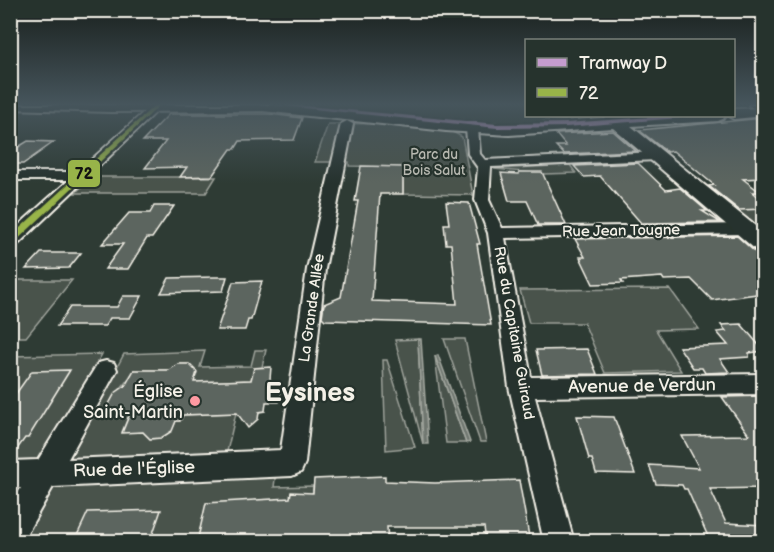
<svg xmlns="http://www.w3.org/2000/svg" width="774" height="552" font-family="'Balsamiq Sans',sans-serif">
<rect width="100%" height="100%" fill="#2e3b34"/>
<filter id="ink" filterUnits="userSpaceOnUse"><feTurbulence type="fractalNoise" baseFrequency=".0167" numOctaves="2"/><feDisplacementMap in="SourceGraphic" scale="12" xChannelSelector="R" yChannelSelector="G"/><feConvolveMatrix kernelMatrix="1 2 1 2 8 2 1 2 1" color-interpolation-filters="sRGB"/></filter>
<g filter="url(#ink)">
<!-- green -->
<path fill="#48524c" stroke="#9ea29a" stroke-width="1.5" d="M328 124C360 124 436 120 462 137L473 195 403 194V167L349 166V162H315Z
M570 165 576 173 543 174 494 169Z
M92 177H216L206 193H75Z
M763 194V225L750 227 714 196Z
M11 280H72L26 337H11Z
M670 289 699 329 656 330 681 371 605 373 584 323H529L520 290Z
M418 339 423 444 395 340Z
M444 339H465L486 442H480Z
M255 350H266L262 367 254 368 251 380 194 382V370L189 364H178L169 370H134C126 384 116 392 108 406L114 413H130L122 432H143L150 439C164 438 171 434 176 421H180L183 415 236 413 222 473 276 471 274 487 313 486 309 541 295 493H291L289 506 207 503 197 541H11L10 356 102 354 93 370 116 369 124 354 205 351 200 367 251 366Z
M435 356 466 443H446Z
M383 360H387L415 447 386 450Z"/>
<!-- water -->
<path fill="#6f7770" stroke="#a4a8a0" stroke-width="1.5" d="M418 339H421L428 444H423Z
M438 355 470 442 466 443 435 356Z"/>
<!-- building -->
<path fill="#5c655e" stroke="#f4f1e8" stroke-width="1.5" d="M169 114H269L302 118 294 140 240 141 235 149H231L212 176 180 177 187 167 145 168 166 141H143Z
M764 118V178L743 179 760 192H752L764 203V209L739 210 709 186 714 185 673 151 667 152 639 130Z
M613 131 636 151 564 154 556 146H566L556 134Z
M28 141 54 142 23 164H10V152Z
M638 163 666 190 680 188 707 211H702L720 222 641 223 600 176 584 177 574 166Z
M361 166 403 167V194H380L372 301 457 304 451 244H446L444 224H449L446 202 469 203 480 244H477L491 325 325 320 322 317 324 304 341 297 358 201H355Z
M519 172H542L566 225H538L527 201H509L501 173 519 174Z
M154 206H174L152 238H147L128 269H105L123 244H102L129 213H150Z
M737 236 755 252 764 255V293L712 300 691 279 664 280 662 277 621 280 623 283 593 284 580 257H585L575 239Z
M41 253H81L69 268 26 269Z
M215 277H227L223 291 161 293 169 278Z
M262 281 251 320H248L245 330H217L233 282Z
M123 296H142L130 318H110L105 326H57L70 307H117Z
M741 324 764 351 749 353V357L720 359 729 372 705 373 702 368H693L679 347 728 345 717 332 726 331 721 325Z
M587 349 597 374 542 375 536 350Z
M178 364H189L197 372 194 382 251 380 254 368 271 367 270 379 281 390 279 402H266L265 411 259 412 258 419 248 428 237 413 183 415 180 421H176L172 431 161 438 150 439 143 432 122 433 130 413H114L108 406 115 393 125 386 134 370H169Z
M70 370 28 438H25L10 459V402L32 371Z
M764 396V488L710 489 726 523 764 525V541H710L687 489H684L682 485 656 484 649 465 699 468 682 436 749 435 722 397Z
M577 416 614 417 635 474 596 473 592 459H589Z
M385 476V481L435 483 519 480 530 542H486L484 527H387L388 542H197L206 503 290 498 291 492 313 493 314 479Z
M161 510 150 542H74L88 512Z"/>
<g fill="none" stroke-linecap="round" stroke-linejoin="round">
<!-- street casing -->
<g stroke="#f4f1e8" stroke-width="4">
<path id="street" d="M152 105H163L16 246 10 247V233L69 180H10V172H78Z
M749 105H760L762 108 757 111Z
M347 121 353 124 325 269 305 463 301 472 292 476 53 487 22 542H10V506L21 488 10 489V461L38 460 98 363 106 361 114 363 117 370 68 459 281 450 307 269 341 124Z
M472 125 478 128 480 154 485 160 657 152 663 156 657 160 491 167 489 200 502 228 745 224 753 229 745 234 505 238 531 377 764 374V394L535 397 574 542H544L509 387 488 233 475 200 478 168 468 154 466 128Z"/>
</g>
<!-- secondary casing -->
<g stroke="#f4f1e8" stroke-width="4">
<path id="secondary" d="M10 105H290L509 125 604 119 605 116H617L620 118 725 116 723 119 718 121 631 126 764 233V252L756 250 613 128 509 135 446 131 263 111 111 112 11 109Z
M764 108V116L734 119 728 116H734V109Z"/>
</g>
<!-- street -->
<use href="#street" fill="#26332d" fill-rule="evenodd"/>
<!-- secondary -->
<use href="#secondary" fill="#26332d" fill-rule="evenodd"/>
<!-- bus-1 casing -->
<g stroke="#26332d" stroke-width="5">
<path id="bus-1" d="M155 105H160L13 244H10V237Z"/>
</g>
<!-- bus-1 -->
<use href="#bus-1" fill="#98b449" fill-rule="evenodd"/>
<!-- tram-1 casing -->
<g stroke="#26332d" stroke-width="5">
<path id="tram-1" d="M274 105H297L497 124 566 123 666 116H683L680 118 566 127 497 128Z"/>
</g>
<!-- tram-1 -->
<use href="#tram-1" fill="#c59cce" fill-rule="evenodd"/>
</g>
</g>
<!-- sky -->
<linearGradient id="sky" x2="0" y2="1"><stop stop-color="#19201d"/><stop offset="0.57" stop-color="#46555c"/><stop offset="1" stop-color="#46555c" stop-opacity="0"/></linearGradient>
<rect width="774" height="183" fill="url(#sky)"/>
<!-- markers -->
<circle fill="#ff9aa2" stroke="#26332d" stroke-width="2" cx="195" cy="401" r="6"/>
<g text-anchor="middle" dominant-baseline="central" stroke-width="4.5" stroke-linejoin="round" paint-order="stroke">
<!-- far-park labels -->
<g font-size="14" fill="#b8b9b1" stroke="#26332d">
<text x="434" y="154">Parc du<tspan x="434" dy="16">Bois Salut</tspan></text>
</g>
<!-- street labels -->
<g font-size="15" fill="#f4f1e8" stroke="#26332d">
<text transform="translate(621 231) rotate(-1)">Rue Jean Tougne</text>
<text transform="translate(312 308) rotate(-82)">La Grande Allée</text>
<text transform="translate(514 333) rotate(80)">Rue du Capitaine Guiraud</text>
</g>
<!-- near-street labels -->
<g font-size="18" fill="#f4f1e8" stroke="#26332d">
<text transform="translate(642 386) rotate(-1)">Avenue de Verdun</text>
<text transform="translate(134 469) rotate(-2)">Rue de l'Église</text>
</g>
<!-- near-poi labels -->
<g font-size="18" fill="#f4f1e8" stroke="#26332d" text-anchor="end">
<text x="183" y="391">Église<tspan x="183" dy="21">Saint-Martin</tspan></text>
</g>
<!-- near-district labels -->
<g font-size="26" font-weight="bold" fill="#f4f1e8" stroke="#26332d">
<text x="310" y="393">Eysines</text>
</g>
</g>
<rect stroke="#26332d" stroke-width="2" x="67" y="159" width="34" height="29" rx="6" fill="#98b449"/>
<g font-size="16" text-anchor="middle" font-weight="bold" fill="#111">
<text x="84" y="179">72</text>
</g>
<!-- margin -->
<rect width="774" height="552" fill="none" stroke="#26332d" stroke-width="36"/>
<rect x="18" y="18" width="738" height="516" fill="none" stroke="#f4f1e8" stroke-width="2" filter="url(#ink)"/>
<!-- legend -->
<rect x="525" y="39" width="210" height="78" fill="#26332d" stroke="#787f78" stroke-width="1.5"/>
<rect x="537" y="58" width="30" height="9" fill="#c59cce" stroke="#787f78" stroke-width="1.5"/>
<text x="579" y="69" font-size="18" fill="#f4f1e8">Tramway D</text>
<rect x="537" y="88" width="30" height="9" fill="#98b449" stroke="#787f78" stroke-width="1.5"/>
<text x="579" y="99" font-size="18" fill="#f4f1e8">72</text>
</svg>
